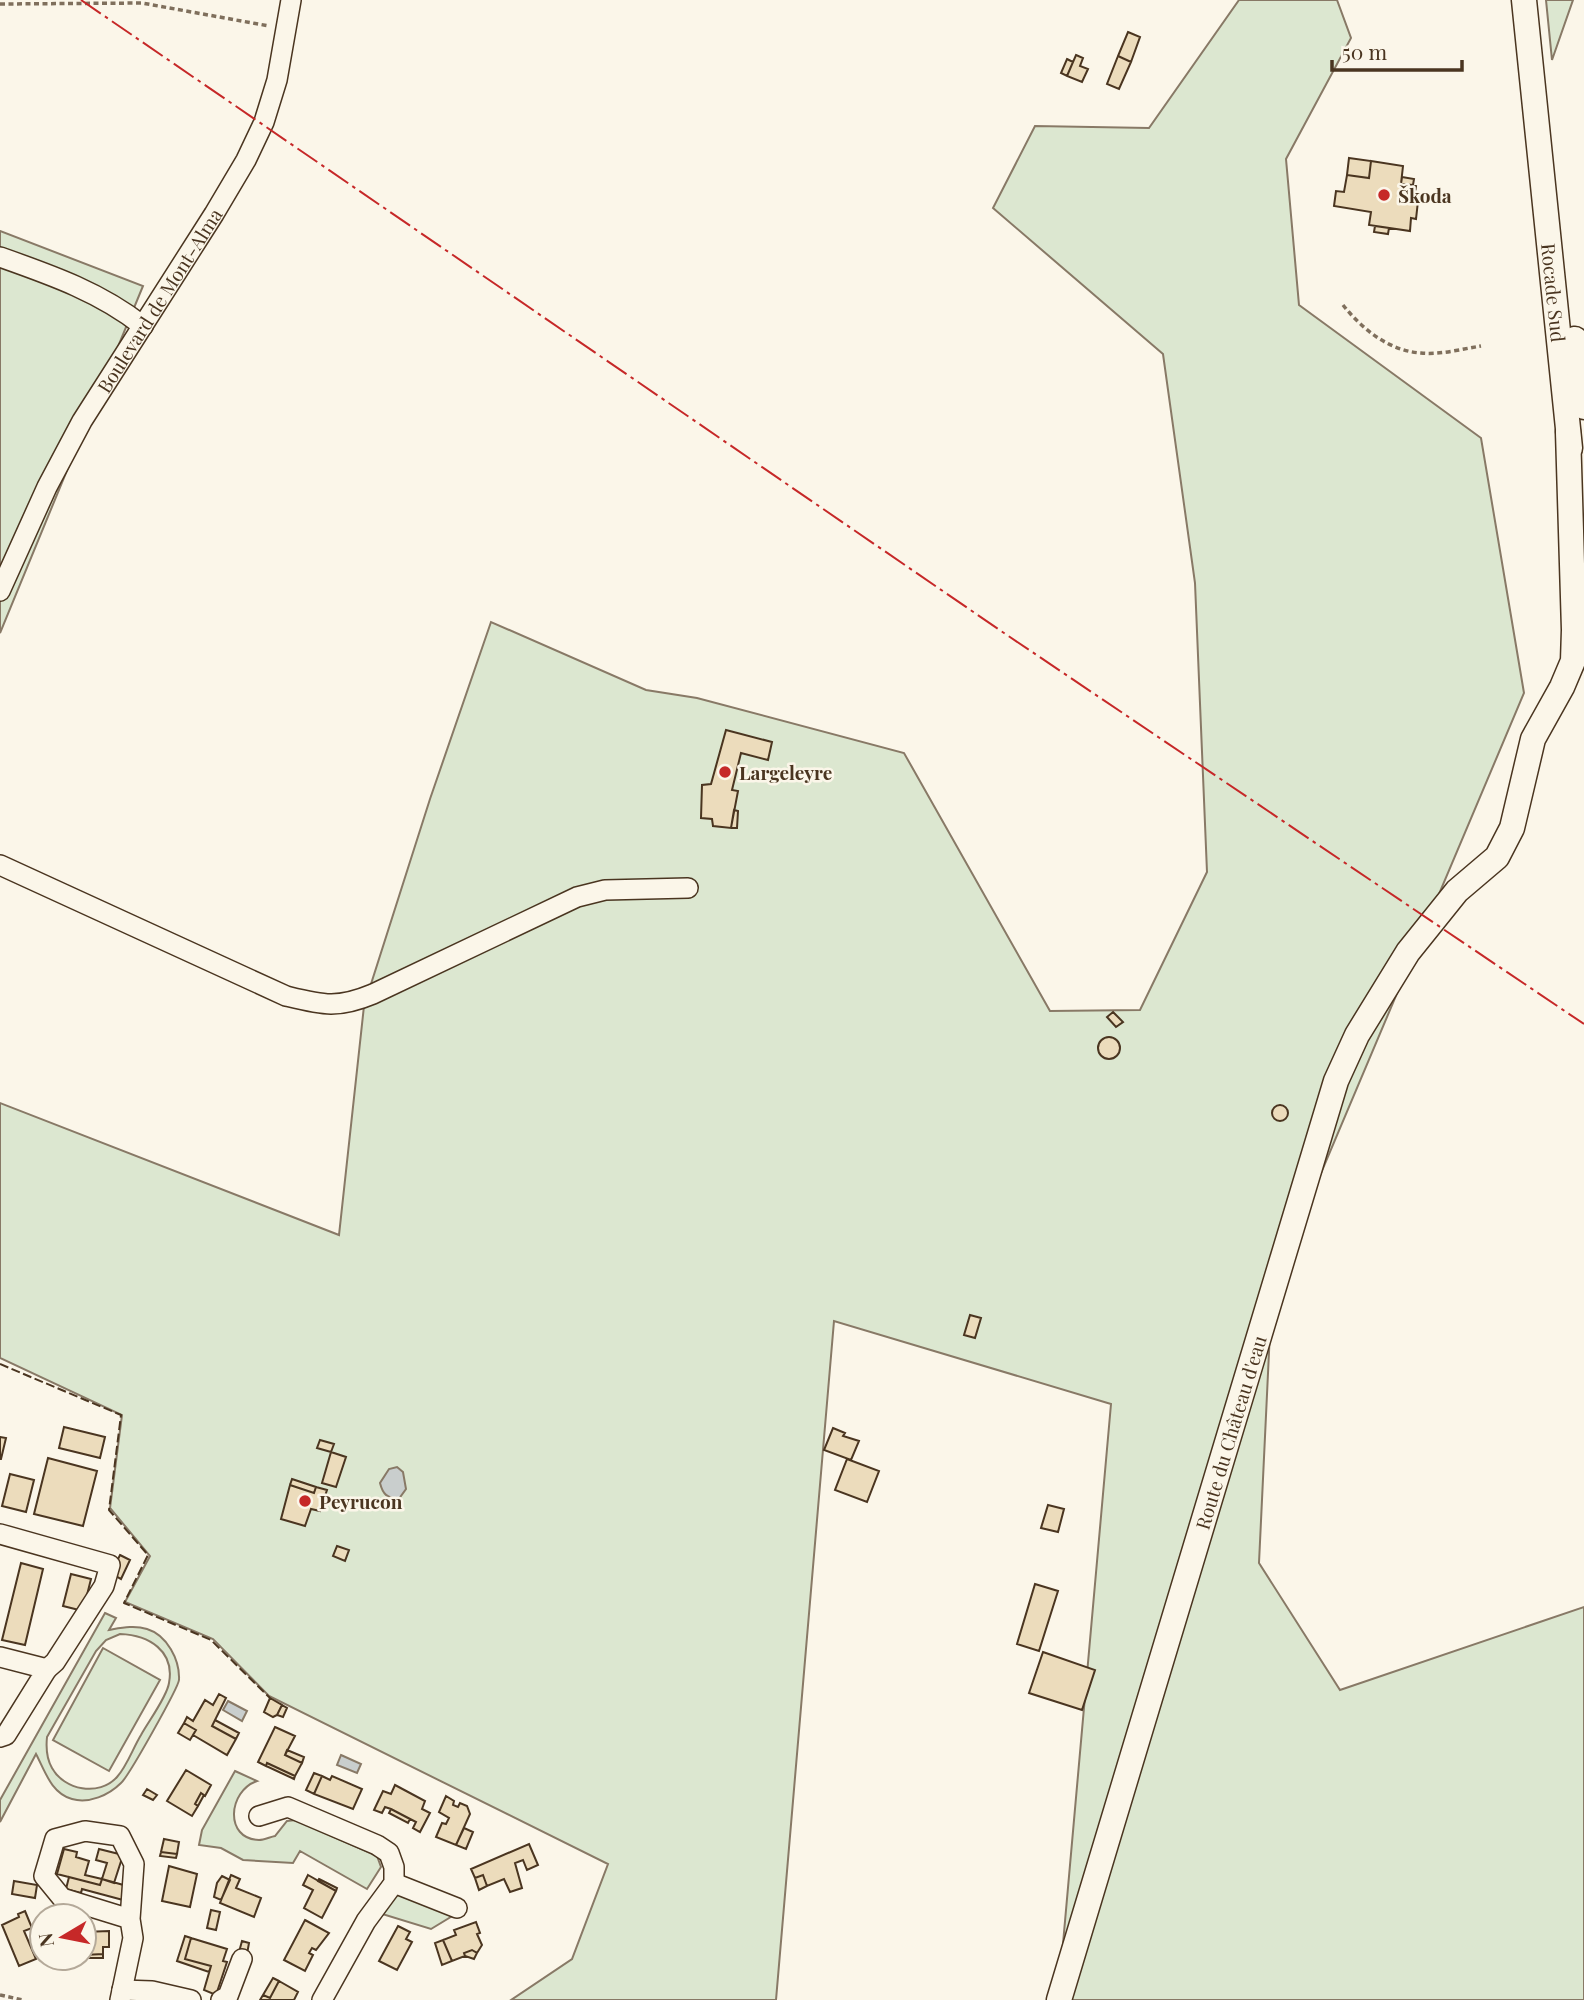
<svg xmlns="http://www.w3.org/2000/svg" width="1584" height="2000" font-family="'Playfair Display',serif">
<rect width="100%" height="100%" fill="#fbf6e9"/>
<!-- green -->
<path fill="#dce7d0" stroke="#887966" stroke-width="2" fill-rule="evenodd" d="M1239 0H1337L1351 38 1286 159 1299 305 1481 438 1524 693 1272 1289 1259 1563 1340 1690 1584 1607V2000H1058L1111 1404 834 1321 776 2000H511L572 1959 608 1864 269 1696 213 1639 125 1602 150 1556 110 1508 122 1415 0 1358V1103L339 1235 364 1006 430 799 491 622 646 690 697 698 904 753 1050 1011 1140 1010 1207 872 1195 583 1163 354 993 208 1035 126 1149 128Z
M1546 0H1573L1552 60Z
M0 231 143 286 0 633Z
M105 1613 116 1618 109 1630C121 1628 134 1625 147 1629 167 1635 180 1660 179 1680 178 1688 129 1776 121 1783 109 1795 89 1804 72 1799 51 1793 45 1771 36 1754L0 1822V1800ZM120 1634C149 1635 175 1651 169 1683 167 1697 148 1722 141 1735 133 1748 127 1766 117 1777 99 1797 64 1790 52 1768 46 1758 46 1747 47 1737L96 1651 106 1640Z
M103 1648 160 1680 109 1771 53 1740Z
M235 1771 257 1781C228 1791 224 1839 259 1840 264 1840 270 1837 275 1836L287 1821 296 1820 377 1856 381 1867 367 1889 300 1851 293 1863 243 1860 221 1848 199 1845 202 1830Z
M396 1894 454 1915 431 1929 379 1913Z"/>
<!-- water -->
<path fill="#c9cecd" stroke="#887966" stroke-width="2" d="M397 1467 403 1472 406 1489 398 1500C387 1497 383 1495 380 1483L389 1469Z
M228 1701 247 1711 242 1721 223 1710Z
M341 1755 361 1764 357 1773 337 1765Z"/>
<!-- building -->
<path fill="#ecdcbc" stroke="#4a3520" stroke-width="2" d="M1128 32 1140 37 1131 62 1118 56Z
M1076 55 1083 58 1080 66 1088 69 1082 82 1067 76Z
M1118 56 1131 62 1119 89 1107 84Z
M1067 59 1073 62 1067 76 1061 73Z
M1349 158 1371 161 1369 178 1347 175Z
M1371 161 1403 166 1401 184 1416 186 1414 200 1418 201 1416 219 1411 218 1410 231 1369 225 1371 212 1334 206 1336 191 1344 192 1347 175 1369 178Z
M1402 177 1414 179 1413 185 1401 184Z
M1375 226 1389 228 1388 234 1374 232Z
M726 730 772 742 768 760 741 753 732 790 738 791 731 828 713 826 712 819 701 818 702 785 711 784Z
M734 810 738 811 737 828H731Z
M1113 1012 1123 1022 1116 1027 1107 1017Z
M1098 1048a11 11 0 1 1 22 0a11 11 0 1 1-22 0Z
M1272 1113a8 8 0 1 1 16 0a8 8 0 1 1-16 0Z
M970 1315 981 1318 975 1338 964 1335Z
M64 1427 105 1437 100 1458 59 1448Z
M833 1428 845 1433 843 1436 859 1441 851 1460 824 1450Z
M0 1437 6 1438 1 1459H0Z
M320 1440 334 1444 331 1452 317 1448Z
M331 1452 346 1457 336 1487 322 1483Z
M48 1458 97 1471 83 1526 34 1514Z
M847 1459 879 1471 867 1502 835 1490Z
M10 1474 34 1480 26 1512 2 1506Z
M292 1479 316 1487 314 1493 290 1485Z
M290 1485 314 1493 316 1487 327 1490 320 1511 311 1509 305 1526 281 1519Z
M1048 1505 1064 1509 1058 1532 1041 1528Z
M337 1546 349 1550 345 1561 333 1556Z
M120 1555 130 1560 121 1579 111 1573Z
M21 1563 43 1569 25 1645 2 1640Z
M71 1574 91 1579 83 1611 63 1606Z
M1035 1584 1058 1591 1039 1651 1017 1644Z
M1043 1652 1095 1670 1082 1710 1029 1693Z
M219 1694 226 1698 212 1726 236 1739 227 1755 193 1735 196 1730 184 1723 187 1717 193 1721 205 1700 213 1705Z
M270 1698 282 1705 277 1715 273 1717 264 1712Z
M282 1705 287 1708 283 1717 277 1715Z
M215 1720 239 1733 236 1739 212 1726Z
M184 1723 196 1730 190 1740 178 1733Z
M275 1727 295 1736 285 1755 302 1763 295 1776 267 1763 266 1766 258 1762Z
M287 1750 304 1757 302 1763 285 1755Z
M267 1763 295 1776 294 1779 266 1766Z
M186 1770 211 1785 205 1796 201 1793 195 1804 198 1806 192 1816 167 1801Z
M314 1773 322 1776 314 1794 306 1790Z
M322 1776 330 1780 332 1776 362 1789 353 1809 314 1794Z
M395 1785 425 1801 422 1809 430 1813 420 1832 413 1828 416 1822 391 1809 385 1807 382 1813 374 1810 383 1791 391 1794Z
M147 1789 157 1795 153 1800 143 1795Z
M201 1793 204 1795 198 1806 195 1804Z
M446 1796 454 1801 453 1805 458 1807 460 1803 467 1806 470 1814 456 1845 436 1837 442 1823 446 1824 449 1818 439 1812Z
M391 1809 410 1819 408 1823 389 1813Z
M464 1828 473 1832 466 1849 456 1845Z
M164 1839 179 1842 177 1854 161 1852Z
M529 1844 538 1865 527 1870 523 1860 515 1863 522 1888 510 1892 504 1879 487 1886 483 1875 475 1878 471 1869Z
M58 1847 64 1849 57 1874 51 1872Z
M64 1849 77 1852 76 1857 89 1861 85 1875 102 1879 100 1885 57 1874Z
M99 1849 123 1855 114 1883 102 1879 107 1863 96 1860Z
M161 1852 177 1854 176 1858 160 1856Z
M169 1866 197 1874 190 1907 162 1901Z
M231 1875 240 1879 236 1888 261 1898 254 1917 220 1903Z
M308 1875 336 1891 322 1918 304 1908 313 1890 303 1885Z
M483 1875 487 1886 479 1890 475 1878Z
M222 1876 230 1880 221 1900 214 1897 217 1883Z
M69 1877 100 1885 102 1879 127 1886 123 1900 82 1889 81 1893 66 1889Z
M319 1879 337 1888 336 1891 318 1881Z
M14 1881 37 1885 35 1898 12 1894Z
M211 1910 220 1912 216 1930 207 1928Z
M25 1911 32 1928 24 1931 36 1959 19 1966 2 1925 19 1917 18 1914Z
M305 1920 329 1933 316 1950 312 1948 309 1953 313 1955 305 1971 284 1960Z
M476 1922 480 1933 477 1934 482 1945 477 1953 472 1950 464 1953 465 1956 452 1961 443 1940 456 1935 454 1930Z
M398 1926 410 1932 406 1939 412 1942 397 1970 379 1961Z
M109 1931V1947H103V1954L84 1955V1932Z
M185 1936 191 1938 185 1959 211 1966 209 1972 177 1961Z
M191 1938 227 1949 223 1961 227 1962 216 1995 204 1990 211 1966 185 1959Z
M443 1940 452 1961 442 1965 435 1943Z
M242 1941 249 1943 247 1954 239 1952Z
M472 1950 477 1953 474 1959 465 1956 464 1953Z
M103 1954V1958H84V1955Z
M273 1978 279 1981 270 1998 263 1995Z
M279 1981 298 1992 294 2000H260L263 1995 270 1998Z"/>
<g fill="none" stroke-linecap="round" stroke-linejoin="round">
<!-- minor casing -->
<g stroke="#4a3520" stroke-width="22">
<g id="minor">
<path d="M0 257C51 275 100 292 143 326"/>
<path id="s1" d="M0 591 47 487 82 421 214 214 246 160 264 122 277 80 291 0"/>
<path d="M0 865 286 996C323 1005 337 1009 373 994L577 897 605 890 688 888"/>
<path d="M0 1534 110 1565 104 1586 55 1662 47 1669"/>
<path d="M0 1657 47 1669 6 1735 0 1737"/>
<path d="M259 1816 288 1807 377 1845 389 1853 394 1867V1883L366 1921 322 2000"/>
<path d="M394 1883 457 1908"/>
<path d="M122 1990 152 1991 191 2000"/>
<path d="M120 2000 133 1938 130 1919 134 1864 120 1836 85 1831 55 1839 44 1876 62 1898 130 1919"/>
<path d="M221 2000 228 1996 242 1959"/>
</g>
</g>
<!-- major casing -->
<g stroke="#4a3520" stroke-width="27">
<g id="major">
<path id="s2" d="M1524 0 1570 448"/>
<path d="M1575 339 1584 407"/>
<path id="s3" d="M1059 2000 1336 1081 1357 1035 1408 952 1457 891 1497 857 1512 828 1533 739 1562 687 1573 661 1574 630 1568 432"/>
</g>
</g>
<!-- path -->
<path stroke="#7f6f5c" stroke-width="3.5" stroke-dasharray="5 3.5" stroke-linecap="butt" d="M0 4 142 3 269 26
M1343 305C1362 329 1389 351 1421 353 1440 355 1462 349 1481 346
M0 1995 23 2000"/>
<!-- minor -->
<use href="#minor" stroke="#fbf6e9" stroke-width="19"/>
<!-- major -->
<use href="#major" stroke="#fbf6e9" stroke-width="24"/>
<!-- fence -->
<path stroke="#4a3520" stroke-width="2" stroke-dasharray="9 3.5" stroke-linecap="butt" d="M0 1364 121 1415 109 1510 148 1555 124 1603 211 1640 270 1698"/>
<!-- power -->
<path stroke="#c62828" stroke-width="2" stroke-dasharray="24 5 3.5 5" stroke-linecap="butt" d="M81 0 1004 633 1584 1024"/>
</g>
<!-- markers -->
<g fill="#c62828" stroke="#fbf6e9" stroke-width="2.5">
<circle cx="1384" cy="195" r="7"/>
<circle cx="725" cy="772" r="7"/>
<circle cx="305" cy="1501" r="7"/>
</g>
<g text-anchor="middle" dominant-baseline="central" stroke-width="5" stroke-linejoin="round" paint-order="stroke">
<!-- poi labels -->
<g font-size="19" font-weight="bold" fill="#4a3520" stroke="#fbf6e9" text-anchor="start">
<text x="1398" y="195">Škoda</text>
<text x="739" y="772">Largeleyre</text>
<text x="319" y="1501">Peyrucon</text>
</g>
<!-- street labels -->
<g font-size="19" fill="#4a3520" stroke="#fbf6e9">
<text stroke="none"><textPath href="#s2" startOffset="294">Rocade Sud</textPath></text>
<text stroke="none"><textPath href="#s1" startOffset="332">Boulevard de Mont-Alma</textPath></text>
<text stroke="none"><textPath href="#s3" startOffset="593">Route du Château d'eau</textPath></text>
</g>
</g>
<!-- north arrow -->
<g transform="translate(63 1937) rotate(260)"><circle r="33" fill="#fbf6e9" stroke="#b4a999" stroke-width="2"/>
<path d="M0-5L12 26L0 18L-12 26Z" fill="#c62828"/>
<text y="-10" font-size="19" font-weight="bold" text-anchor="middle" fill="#4a3520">N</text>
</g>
<!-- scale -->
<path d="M1332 60v10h130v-10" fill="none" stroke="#4a3520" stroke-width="3.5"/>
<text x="1342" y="60" font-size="21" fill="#4a3520" stroke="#fbf6e9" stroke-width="5" paint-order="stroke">50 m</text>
</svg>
